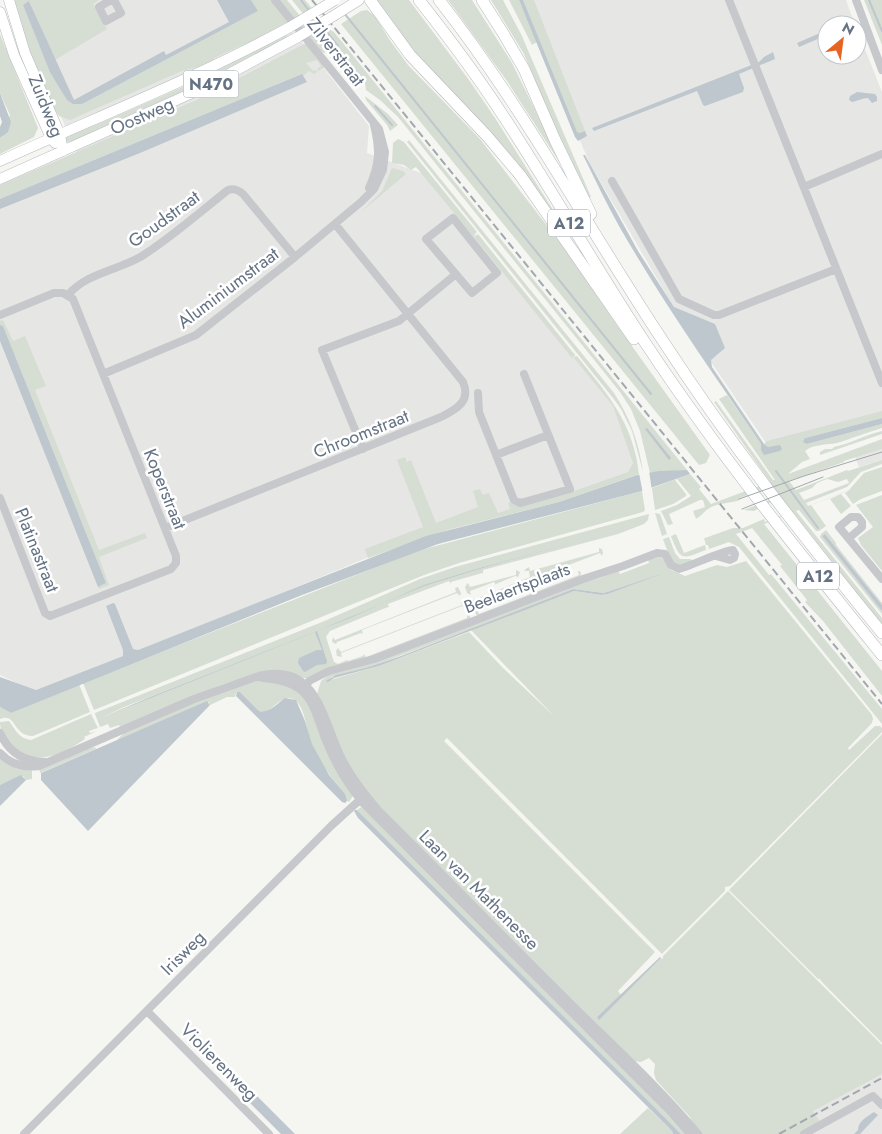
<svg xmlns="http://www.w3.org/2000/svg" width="882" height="1134" font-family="Jost,sans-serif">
<rect width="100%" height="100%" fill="#f5f6f2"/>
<!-- built -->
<path fill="#e6e7e5" d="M21 0H264L312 53 369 126 367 153 426 175 584 366 614 407 638 473 543 504 408 541 255 604 34 691 0 675V191L80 160 27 39Z
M520 0H846L855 25H827V55H857V29L882 92V414L768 446 673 306 590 164Z
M882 449V460L859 467 855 457Z
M882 1057V1134H739Z"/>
<!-- green -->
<path fill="#d6ddd3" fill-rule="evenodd" d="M12 0H99L93 4 107 29 55 60 30 2 23 5C36 37 48 70 67 100L82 104 258 11 251 0H271L289 22 270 35 240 46 214 58 215 62 212 63 182 71 70 120 59 116 54 109 22 34Z
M280 0H287L328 50 324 53 320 50Z
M292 0H305L329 29 334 32 687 470 650 473 640 431 631 409 620 392 398 117 380 100 366 90 365 83 351 73Z
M376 0H409L469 80 495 118 560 221 544 200 423 64Z
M448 0H472L512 63 565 171 507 81Z
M491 0H503L521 34 591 197 588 198 556 131 524 54Z
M509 0H519L537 42 532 45Z
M523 0H534L585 131 580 133 577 132 572 122Z
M864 0H882V45Z
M367 10 375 16 389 39 408 65 480 139 565 249 614 321 710 455 706 463 699 465 341 24 361 11Z
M0 34 38 128 34 137 0 154V138L2 137 10 115 0 93Z
M285 34 287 37 199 84 100 128 78 141 66 142V138L197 81Z
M306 43 325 67 318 71 317 69 321 66 317 60 306 63 313 71 316 70 317 72 314 74 309 71 303 76 301 74 0 199V185L201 98Z
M365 96 388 114 398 125 390 131 387 125 366 100Z
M398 139 404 142 477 232 473 236 416 167 411 170 404 165 392 163 393 143Z
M409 140 614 393C630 418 639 442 643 472L632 431 621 409 613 398 407 142Z
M392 168 403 171 409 177 406 174 360 213 382 191Z
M478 234 575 355 572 358 474 237Z
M3 320 13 341 25 336 46 386 35 390 99 550 145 533 147 538 99 557 109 585 99 589 98 587 106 583 3 326 0 325V321Z
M577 356C608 395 633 422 639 474L559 502 447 530 368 558 365 549 423 527 397 460 405 457 407 462 411 460 436 523 478 507 473 491 480 489 483 495 489 493 498 513 510 509 508 503 512 502 516 506 523 505 563 495 628 472 633 463 613 406 574 358Z
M727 395 761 444V450L781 446 768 447 764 444 767 441 882 411V418L805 438V442L807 444 882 424V428C865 433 850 439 837 443 827 445 813 444 805 451L810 459 802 462 788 474 882 439V449L844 461V462L789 481 796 490 847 470 848 471 882 460V464L861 472 847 487 806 503 808 506 849 490 864 473 882 467V491L861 499 853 504 845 493 850 490 811 505 826 526 819 531H816L799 510 796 511 882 618V625L793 512 764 524 882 671V696L823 621 805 602 807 600 780 566 782 565 752 528 736 534 769 575 771 574 882 709V724L739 547 729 542 709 549 708 545H706L704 538H705L733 528H743L764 519 765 522 792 512 781 497 754 511 744 510 780 496 773 486 739 498 740 500C729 504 718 502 708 509 703 512 702 516 696 519L693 511 705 507 703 500H700L669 514 673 524 668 525 661 511 677 505 691 496 677 479 675 480 686 494V496L673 504 655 510 652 488 690 474 701 487 699 489 711 504 770 482 714 402 716 401 773 480H775L719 399ZM827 479 838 482 847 479 849 483 804 500 799 493 812 488 817 483Z
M882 431V434L820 455V452L825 449H832L834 447C849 444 868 434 882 431Z
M642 491 645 510 643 512 459 563 424 575 94 710 83 683 417 551Z
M841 494 851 506 841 514 830 499Z
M882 495V571L861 545 858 538 873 527 856 505Z
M655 513 660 514 667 534 662 536Z
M649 514 648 520 644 524 618 534 483 570V574L482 573 451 582V584L449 581 388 604 389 608 388 607 383 609 330 631 326 637 334 662 338 664 347 660 348 661 363 656 364 654 366 657 467 618V614L470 616V619L375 656 331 667 307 678 252 676 224 684 120 727 119 725 110 728 108 724 100 727 95 714V713L322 622 420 579 455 567ZM625 528 490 566 427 585 483 567ZM244 660 101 718 124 707Z
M826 530 836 543V545L882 603V605L825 534 822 536 882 611V614L820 537 821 534Z
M676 534 684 553 705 545 706 550C682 559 681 562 671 536Z
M669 537 675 553 680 559H691L692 561 680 566 671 561 663 539Z
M599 548 602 549 603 553 602 556 600 553 475 601V606L471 604 473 599 474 600 530 577 529 571H524L527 568 529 567 530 571 599 552Z
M658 557 664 559 671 570 685 576 717 565 727 567 746 561 872 715 873 719 872 723 848 748 849 750 875 726H880L882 728V732L730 886 725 887V891L662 954 447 738 444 741 655 952 618 991 621 995 597 1017 599 1019 661 958 663 959V956L728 891 882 1045V1074L813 1111 820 1122 799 1134H700L689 1116 656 1080 654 1073 655 1064 649 1058 641 1062 634 1061 595 1024 373 800 351 771 317 694 321 681 330 674 588 581 600 578 618 571 620 574 649 563 648 560ZM659 575 608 594 601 595 574 591 473 628 573 589 604 593ZM471 629V630L554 716 502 667 469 632 379 666 330 680 331 677 367 668Z
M516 570 520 572 518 577 515 576 496 584V585L494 582 470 591 471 595 467 593 465 587 467 584 468 583 470 587 516 575Z
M578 571H580L581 574 580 577 478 616 475 613 476 611 477 610 479 614 579 575Z
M458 587 461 593 460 596 457 593 362 630 363 634 361 633 337 642 336 644 332 642 333 637 335 640 456 592 455 588Z
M461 601 465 602 467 607 465 609 462 606 341 653 342 657 337 656 336 651 338 648 341 652 462 605Z
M259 680H267L290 685 307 699 353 796 349 802C344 799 346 797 343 793 340 786 333 781 329 774 322 764 314 752 310 740 307 730 304 703 293 699 280 693 271 716 259 711L240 692 236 693 235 697H227L210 705 209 702 116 741 123 734V732L188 704Z
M79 684 90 712 33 736C12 736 17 712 0 719V707L11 713Z
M91 714 98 728 89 731 90 733 97 731 84 737 85 739C63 754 32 769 11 745 5 738 0 732 0 722L9 721C16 730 18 738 31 740Z
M882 734V1043L821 981 820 979H818L729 890Z
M95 747 96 749 40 773 39 768 79 751Z
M0 756 30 769 32 771V779L26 780 23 776 0 785Z
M361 807 364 809 688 1134H681L649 1103 357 810Z
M648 1108 672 1131 673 1134H620Z"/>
<!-- water -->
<path fill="#bec7cd" d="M217 0H251L258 11 82 104H73L67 100 62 92 50 72 23 5 29 1 74 100 164 51 166 55 229 22Z
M519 0H523L577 132 580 133 585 131 587 136 578 141 575 137Z
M827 30V35L799 47 797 43Z
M773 52 775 59 739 74 744 88 743 92 705 106 703 105 697 91 594 131 592 128 759 62 764 57Z
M302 74 307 82 140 153 0 209V199Z
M857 92 875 94 877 97V101L872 103 868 98C862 98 858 101 852 102L849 100 850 96Z
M0 93 11 122 8 132 0 138V127L2 122 0 116Z
M583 155H585L638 251 674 307 715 324 725 348 711 360 712 367 764 444 768 447 780 445 782 449 780 451 764 455 761 450V444C712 372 662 301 619 226 606 203 595 179 583 155Z
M0 325 3 326 106 583 98 587 0 341Z
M882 418V424L807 444 803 442 805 438Z
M647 428 671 458 669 460 645 429Z
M687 470 690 474 642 491 438 544 302 595 11 713 0 707V677L36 690 123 656V650L106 606 113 603 115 604 133 649 138 650 426 536 559 502 637 475 659 471Z
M625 528 490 566 424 586 317 631 327 661 326 664 317 665 305 672 303 671 298 663 299 658 317 650H322L315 632 101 718 150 697 350 618 424 585 483 567Z
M825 534 882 605V611L822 536Z
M658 575H659L608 594 601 595 574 591 379 666 334 678 328 682 326 681 336 675 366 668 401 656 573 589 604 593Z
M237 692H240L259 711C268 714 278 703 285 698L296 700 305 721 312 744 329 775 345 794 347 801 345 803 342 802 236 696Z
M207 701 210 705 88 831 41 780V773Z
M21 775 26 780 0 806V785Z
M355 810H357L681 1134H673L672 1131 358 818 354 811Z
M660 957 661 958 599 1020 597 1017Z
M217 1056 295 1134H281L210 1063Z
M874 1112 878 1115 860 1134H854L858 1130C858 1121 867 1117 874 1112Z"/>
<!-- pier -->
<path fill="#f5f6f2" d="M649 471 652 491 643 494 639 473Z"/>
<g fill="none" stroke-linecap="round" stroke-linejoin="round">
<!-- stream -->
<path stroke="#bec7cd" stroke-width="2" d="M301 0 310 12
M869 0 882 31
M344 13 651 394
M323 27 338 46
M375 106 392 125
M776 471 818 528"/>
<!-- major casing -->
<g stroke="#b6b9be" stroke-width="11">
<path id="major" d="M9 0 25 53 60 135 63 151
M0 12 14 55 51 138 55 143
M335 15 359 0
M0 161C97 117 196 78 290 27
M0 179 201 89 298 37"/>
</g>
<!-- highway casing -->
<g stroke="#b6b8bc" stroke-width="12">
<path id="highway" d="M370 0 410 55 487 136 520 175 634 339
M419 0C449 38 478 77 504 117 554 193 598 272 648 347 719 454 801 555 882 655
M439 0C524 108 589 230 665 344 731 445 806 540 882 633
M482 0 503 33 524 69 555 140 591 214"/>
</g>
<!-- minor -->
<path stroke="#c6c8cc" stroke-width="8" d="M111 0 99 7 106 21 121 13 114 0
M729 0 882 383
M856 0 882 70
M612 181 679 299 714 315H719L836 269
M804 187 882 154
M369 188C380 164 380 150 374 125
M453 218 497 273 472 293 426 239Z
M68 295C86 273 119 270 142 256 172 237 200 212 228 190 234 188 238 190 243 194L295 257
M0 315 54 293H63L73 299 176 556V563L171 569 50 616 45 613 0 498
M103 374 196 335 295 257 361 202 374 189 383 170 385 152 379 129 275 0
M478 393 479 412 514 500 520 503 524 502 570 489 524 374
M363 449 322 350 399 321 456 274
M496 455 548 435
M165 528 441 417C457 409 471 401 463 382L335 224
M849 538 862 527V522L858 517H851L839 527 882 579
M263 678C278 679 294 682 305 694 316 706 320 727 327 743 336 765 349 787 365 805L671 1112 690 1134
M305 689 309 681 329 671 374 659 583 579 623 566 657 553 665 554 671 565 679 569C691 566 726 549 733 550L735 554 734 558 730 560 716 556
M0 733C9 753 24 762 46 762
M0 753C11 765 24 768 39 766L194 699 259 676C317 662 322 718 341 757 350 776 364 793 378 810 442 873 504 938 568 1001 612 1045 658 1086 698 1134
M147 1011 269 1134
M24 1134 331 826 363 797
M804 1134 873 1096 882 1105"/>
<!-- major -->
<use href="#major" stroke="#fff" stroke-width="10"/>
<!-- highway -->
<use href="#highway" stroke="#fff" stroke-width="11"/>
<!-- tram -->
<path stroke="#a3a8af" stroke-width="1" d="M739 499 804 476 882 452
M742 509 823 477"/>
<!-- rail -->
<path stroke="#a3a8af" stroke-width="2" stroke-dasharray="8 4" stroke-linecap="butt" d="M312 0 882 704
M779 1134 882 1078"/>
<!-- major-bridge casing -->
<g stroke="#b6b9be" stroke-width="11" stroke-linecap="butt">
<path id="major-bridge" d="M290 27 335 0
M298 37 335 15"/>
</g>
<!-- major-bridge -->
<use href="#major-bridge" stroke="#fff" stroke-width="10"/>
</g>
<g text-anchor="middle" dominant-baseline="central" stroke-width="5" stroke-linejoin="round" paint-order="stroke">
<!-- shield labels -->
<g fill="#fff" stroke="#929ca9" stroke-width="1">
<rect x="183.5" y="70.5" width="55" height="27" rx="4"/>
<rect x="548" y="209.5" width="42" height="27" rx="4"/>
<rect x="797" y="562.5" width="42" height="27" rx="4"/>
</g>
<g font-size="16" font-weight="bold" fill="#647284">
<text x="211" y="84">N470</text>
<text x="569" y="223">A12</text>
<text x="818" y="576">A12</text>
</g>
<!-- street labels -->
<g font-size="18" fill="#647284" stroke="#fff">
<text transform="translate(336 52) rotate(52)">Zilverstraat</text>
<text transform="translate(46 106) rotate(68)">Zuidweg</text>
<text transform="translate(142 116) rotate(-24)">Oostweg</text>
<text transform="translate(164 219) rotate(-36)">Goudstraat</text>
<text transform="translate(228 288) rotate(-37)">Aluminiumstraat</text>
<text transform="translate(361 434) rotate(-22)">Chroomstraat</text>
<text transform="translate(165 489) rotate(68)">Koperstraat</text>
<text transform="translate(37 550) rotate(68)">Platinastraat</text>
<text transform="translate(517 588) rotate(-21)">Beelaertsplaats</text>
<text transform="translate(479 890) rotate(45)">Laan van Mathenesse</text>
<text transform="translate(183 953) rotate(-45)">Irisweg</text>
<text transform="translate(219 1062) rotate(45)">Violierenweg</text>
</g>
</g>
<!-- north arrow -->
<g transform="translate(842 40) rotate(29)"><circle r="24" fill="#ffffff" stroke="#c1c7ce"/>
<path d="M0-4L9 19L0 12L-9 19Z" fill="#e66322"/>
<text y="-8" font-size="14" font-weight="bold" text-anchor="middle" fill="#647284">N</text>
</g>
</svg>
